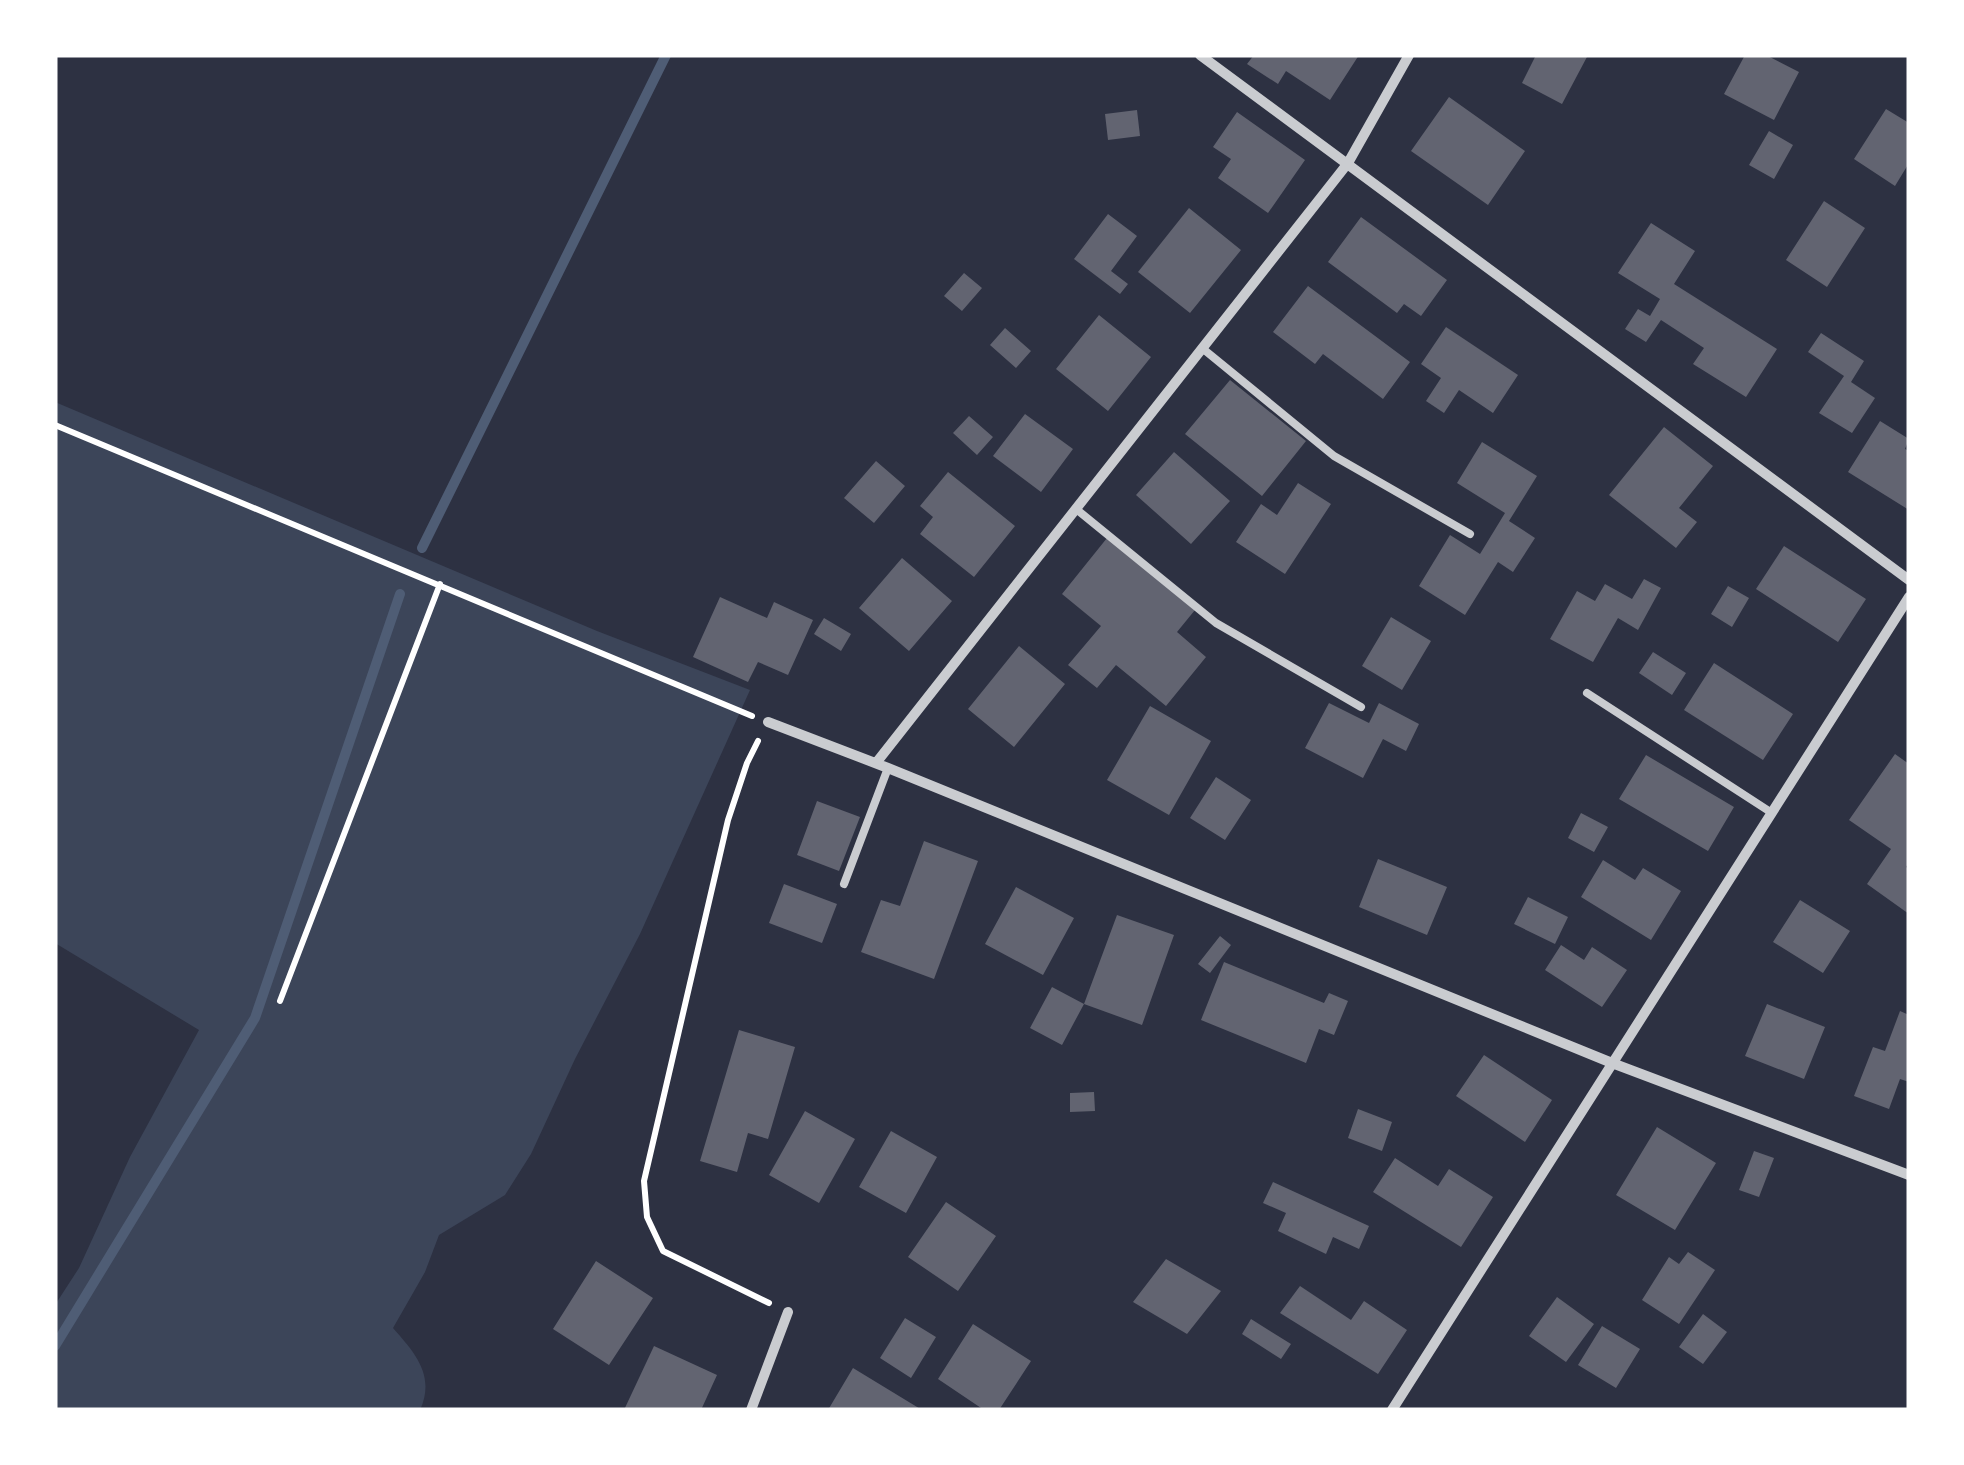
<svg xmlns="http://www.w3.org/2000/svg" width="1964" height="1465" font-family="'Noto Sans',sans-serif">
<rect width="100%" height="100%" fill="#2d3142"/>
<!-- green -->
<path fill="#3c4559" d="M55 402 597 631 750 690 640 934 575 1059 531 1154 505 1195 439 1235 425 1272 393 1328C414 1352 436 1375 420 1410H55V1305L79 1268 130 1157 199 1030 55 943Z"/>
<g fill="none" stroke-linecap="round" stroke-linejoin="round">
<!-- stream -->
<path stroke="#4f5d75" stroke-width="10" d="M422 548 666 55
M55 1346 255 1018 400 594"/>
</g>
<!-- building -->
<path fill="#626471" d="M1254 55H1359L1330 100 1286 71 1278 84 1247 64Z
M1536 55H1588L1562 104 1522 83Z
M1745 55H1766L1799 72 1774 120 1724 94Z
M1449 97 1525 151 1488 205 1411 151Z
M1886 109 1909 123V163L1895 186 1854 159Z
M1137 110 1140 136 1108 140 1105 114Z
M1237 112 1305 160 1268 213 1218 178 1231 159 1213 147Z
M1769 131 1793 145 1774 179 1749 165Z
M1824 201 1865 228 1827 287 1786 260Z
M1189 208 1241 250 1190 313 1138 272Z
M1108 214 1137 236 1111 271 1128 284 1120 294 1074 259Z
M1361 217 1447 280 1421 316 1404 304 1397 313 1328 262Z
M1651 223 1695 251 1674 284 1777 349 1746 397 1693 364 1704 348 1661 320 1646 342 1625 329 1638 309 1650 316 1660 299 1618 273Z
M964 273 982 288 962 311 944 296Z
M1308 286 1410 362 1383 399 1323 354 1315 364 1273 332Z
M1099 315 1151 357 1108 411 1056 369Z
M1446 327 1518 375 1493 413 1459 390 1444 413 1426 401 1441 378 1421 364Z
M1005 328 1031 351 1016 368 990 345Z
M1821 333 1864 361 1851 382 1875 398 1852 433 1819 413 1844 376 1808 352Z
M1230 380 1306 441 1262 496 1185 434Z
M1025 414 1073 449 1041 492 993 456Z
M969 416 993 437 977 455 953 433Z
M1880 421 1909 439 1905 449 1909 451V510L1848 472Z
M1664 427 1713 466 1679 508 1697 522 1676 548 1609 495Z
M1482 442 1537 476 1509 521 1535 538 1513 572 1498 562 1465 615 1419 586 1450 535 1480 554 1505 513 1457 483Z
M1174 452 1230 501 1191 544 1136 495Z
M876 461 905 486 874 523 844 498Z
M948 472 1015 526 974 577 920 534 933 517 920 506Z
M1298 483 1331 504 1285 574 1236 542 1261 504 1277 515Z
M1107 538 1195 610 1177 632 1206 657 1166 706 1116 665 1097 688 1068 665 1101 626 1062 594Z
M1784 546 1866 599 1838 642 1756 589Z
M902 558 952 601 909 651 859 608Z
M1644 579 1661 588 1638 630 1618 618 1593 662 1550 639 1577 591 1595 601 1605 584 1632 599Z
M1728 586 1749 598 1732 627 1711 614Z
M720 597 767 618 774 602 813 620 788 675 758 662 748 682 693 657Z
M1391 617 1431 641 1402 690 1362 666Z
M824 618 851 634 841 651 814 634Z
M1019 646 1065 684 1014 747 968 709Z
M1653 652 1686 673 1672 695 1639 673Z
M1714 663 1793 714 1763 760 1684 710Z
M1329 703 1369 723 1379 703 1419 724 1406 751 1383 739 1363 778 1305 748Z
M1150 706 1211 741 1169 815 1107 780Z
M1895 754 1909 764V862L1906 867 1909 869V914L1867 884 1891 849 1849 820Z
M1646 755 1734 807 1708 851 1619 799Z
M1216 777 1251 800 1225 840 1190 818Z
M817 801 860 817 839 871 797 855Z
M1581 813 1608 827 1594 852 1568 838Z
M924 841 978 861 934 979 861 952 881 900 900 906Z
M1378 859 1447 887 1427 935 1359 907Z
M1603 860 1635 880 1643 868 1681 891 1651 940 1581 897Z
M784 884 837 904 822 943 769 923Z
M1016 887 1074 918 1043 975 985 944Z
M1528 897 1568 917 1555 944 1514 924Z
M1800 900 1850 931 1823 973 1773 942Z
M1117 915 1174 935 1142 1025 1084 1004Z
M1220 936 1231 945 1210 973 1198 964Z
M1561 945 1584 960 1592 947 1627 970 1602 1007 1545 970Z
M1224 962 1324 1003 1329 993 1348 1001 1334 1035 1319 1029 1306 1063 1201 1020Z
M1052 987 1084 1004 1062 1045 1030 1028Z
M1767 1004 1825 1027 1804 1079 1745 1056Z
M1900 1011 1909 1015V1082L1900 1079 1889 1109 1854 1096 1873 1047 1885 1051Z
M739 1030 795 1047 768 1139 748 1133 737 1172 700 1161Z
M1484 1055 1552 1100 1525 1142 1456 1096Z
M1094 1092 1095 1111 1070 1112V1093Z
M1358 1109 1392 1122 1382 1151 1348 1138Z
M805 1111 855 1139 819 1203 769 1175Z
M1657 1127 1716 1163 1675 1230 1616 1195Z
M891 1131 937 1157 906 1213 859 1187Z
M1754 1151 1774 1158 1759 1197 1739 1190Z
M1395 1158 1438 1186 1449 1169 1493 1197 1461 1247 1373 1192Z
M1273 1182 1369 1226 1359 1249 1333 1237 1326 1254 1278 1231 1286 1213 1263 1203Z
M946 1202 996 1236 958 1291 908 1257Z
M1688 1252 1715 1270 1679 1324 1642 1300 1669 1257 1679 1264Z
M1166 1259 1221 1291 1187 1334 1133 1302Z
M596 1261 653 1298 609 1365 553 1329Z
M1300 1286 1351 1320 1364 1301 1407 1330 1378 1374 1280 1313Z
M1557 1297 1594 1324 1566 1362 1529 1336Z
M1703 1314 1727 1332 1703 1364 1679 1347Z
M905 1318 936 1337 911 1378 880 1358Z
M1251 1319 1291 1344 1281 1359 1242 1334Z
M973 1324 1031 1361 999 1410H984L938 1379Z
M1602 1326 1640 1349 1616 1388 1578 1365Z
M654 1346 717 1375 701 1410H624Z
M853 1368 922 1410H828Z"/>
<g fill="none" stroke-linecap="round" stroke-linejoin="round">
<!-- path -->
<path stroke="#fff" stroke-width="6" d="M55 425 752 716
M758 741 747 763 728 820 644 1181 647 1217 663 1251 769 1303
M280 1001 440 584"/>
<!-- service -->
<path stroke="#caccd0" stroke-width="8" d="M1202 348 1334 456 1470 534
M1076 509 1216 623 1361 707
M1587 693 1772 813
M844 884 888 768"/>
<!-- minor -->
<path stroke="#caccd0" stroke-width="10" d="M1200 55 1909 580
M768 722 888 768 1612 1063 1909 1175
M876 763 1348 163 1409 55
M751 1410 788 1312
M1392 1410 1909 597"/>
</g>
<!-- border -->
<rect width="1964" height="1465" fill="none" stroke="#ffffff" stroke-width="115"/>
</svg>
